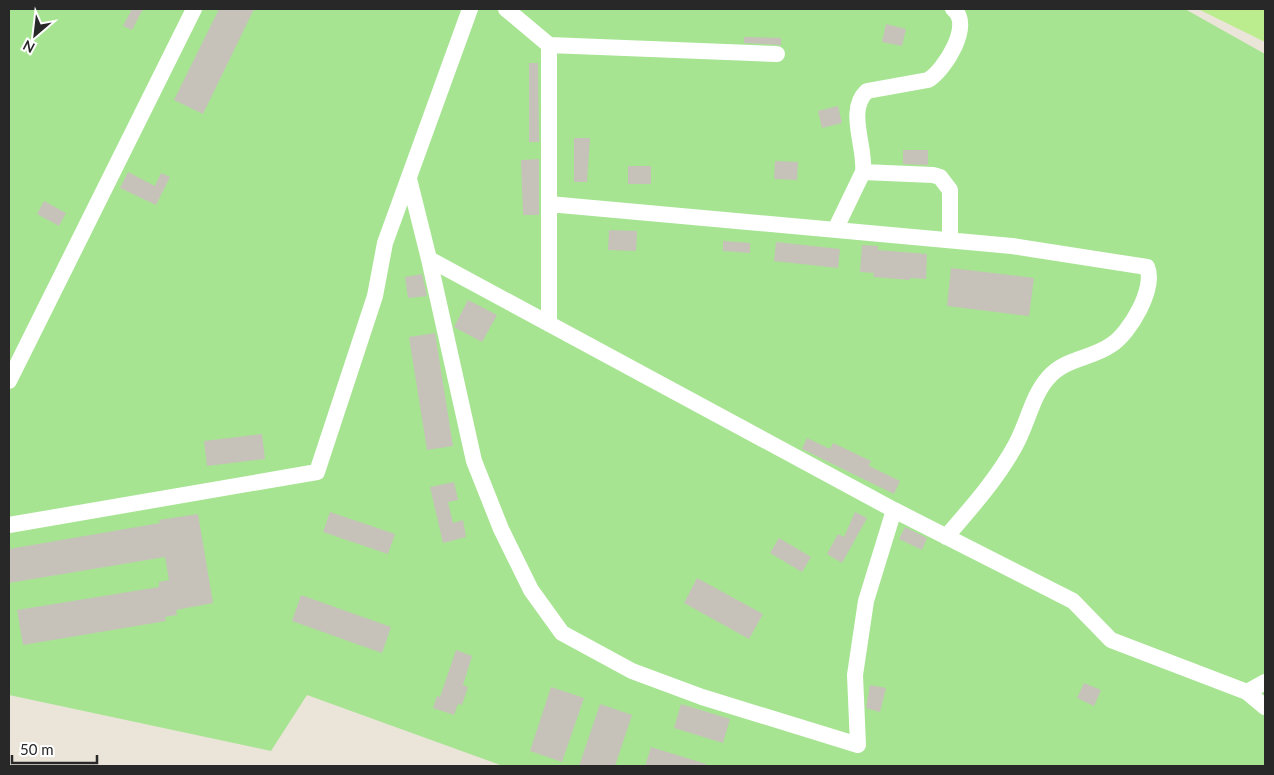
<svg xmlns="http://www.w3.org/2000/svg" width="1274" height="775" font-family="Lato,sans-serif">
<rect width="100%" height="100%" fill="#ebe5d9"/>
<!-- green -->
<path fill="#a6e492" d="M9 9H1185L1265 54V766H503L307 695 271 751 9 695Z"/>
<!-- pitch -->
<path fill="#bbec8d" d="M1198 9H1265V42Z"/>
<!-- building -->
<path fill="#c6c2b9" d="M132 9H143L132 30 123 26Z
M219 9H254L203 114 174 100Z
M886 24 906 29 902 46 882 42Z
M744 37 781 38V45L744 43Z
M529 63H538L539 142H529Z
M838 106 842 123 822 128 818 111Z
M574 138H590L587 182H574Z
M903 150H928V165L903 164Z
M539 159V215H523L521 160Z
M775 161 798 162 797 180 774 179Z
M628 166H651V184H628Z
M128 172 155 186 161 173 170 177 156 205 120 188Z
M44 201 66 213 59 226 37 214Z
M609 230 637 231 636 251 608 250Z
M723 241 750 243V253L723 251Z
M776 242 840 249 838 268 774 261Z
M862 245 878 246V250L927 254 926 279 910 278V280L873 277 874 273 860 272Z
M951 268 1034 278 1029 316 947 306Z
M422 274 427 296 408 298 405 277Z
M468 300 497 315 482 342 454 327Z
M435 333 453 446 427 450 409 337Z
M262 434 265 459 207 466 204 441Z
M807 438 830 449 833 443 871 461 869 466 900 481 894 494 802 449Z
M454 482 458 500 448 502 453 523 463 520 466 537 443 543 430 487Z
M330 512 395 534 388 554 323 532Z
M855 512 867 518 842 563 827 554 838 534 844 537Z
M198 514 213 603 176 610 177 615 165 617 166 621 23 645 17 610 159 587V582L169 580 165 557 9 583V549L160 523 159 520Z
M905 527 927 538 922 550 899 539Z
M779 538 811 557 802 572 770 553Z
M697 578 763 614 749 639 684 603Z
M301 595 391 627 382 653 292 621Z
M456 650 472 656 463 685 468 687 462 705 458 704 454 715 433 708 437 696 440 697Z
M1084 683 1101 690 1094 706 1077 698Z
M870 685 886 688 880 712 866 708Z
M551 687 584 698 562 762 530 751Z
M600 704 632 715 615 766H579Z
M681 704 730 719 723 743 674 728Z
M651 747 706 764 705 766H645Z"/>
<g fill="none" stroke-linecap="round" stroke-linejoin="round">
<!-- minor -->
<path stroke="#fff" stroke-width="16" d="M506 9 549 45
M863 172 933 175 940 177 950 190V240
M409 179 429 259 474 461 501 529 531 590 562 633 632 671 702 697 858 745 855 675 866 601 894 510
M549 204 1012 246 1147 267C1156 288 1130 333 1111 345 1091 359 1065 358 1048 378 1032 396 1027 425 1015 446 997 479 971 508 946 537
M835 230 863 172C866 147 846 110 867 91L928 80C944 71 974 24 953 9
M429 259 894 510 1073 601 1111 640 1247 692 1265 707
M549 324V45L777 54
M9 381 194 9
M9 525 317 472 375 296 385 243 470 9
M1247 692 1265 682"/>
</g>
<!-- border -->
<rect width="1274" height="775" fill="none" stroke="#282828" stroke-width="20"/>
<!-- north arrow -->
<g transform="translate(35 35) rotate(208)" stroke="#ffffff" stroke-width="4" paint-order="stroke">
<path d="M0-4L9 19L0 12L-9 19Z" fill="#282828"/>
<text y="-8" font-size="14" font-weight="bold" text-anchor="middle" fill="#282828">N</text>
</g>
<!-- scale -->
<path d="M12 755v8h85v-8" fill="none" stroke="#282828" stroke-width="2.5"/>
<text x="20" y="755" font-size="15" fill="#282828" stroke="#ffffff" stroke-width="4" paint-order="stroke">50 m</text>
</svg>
